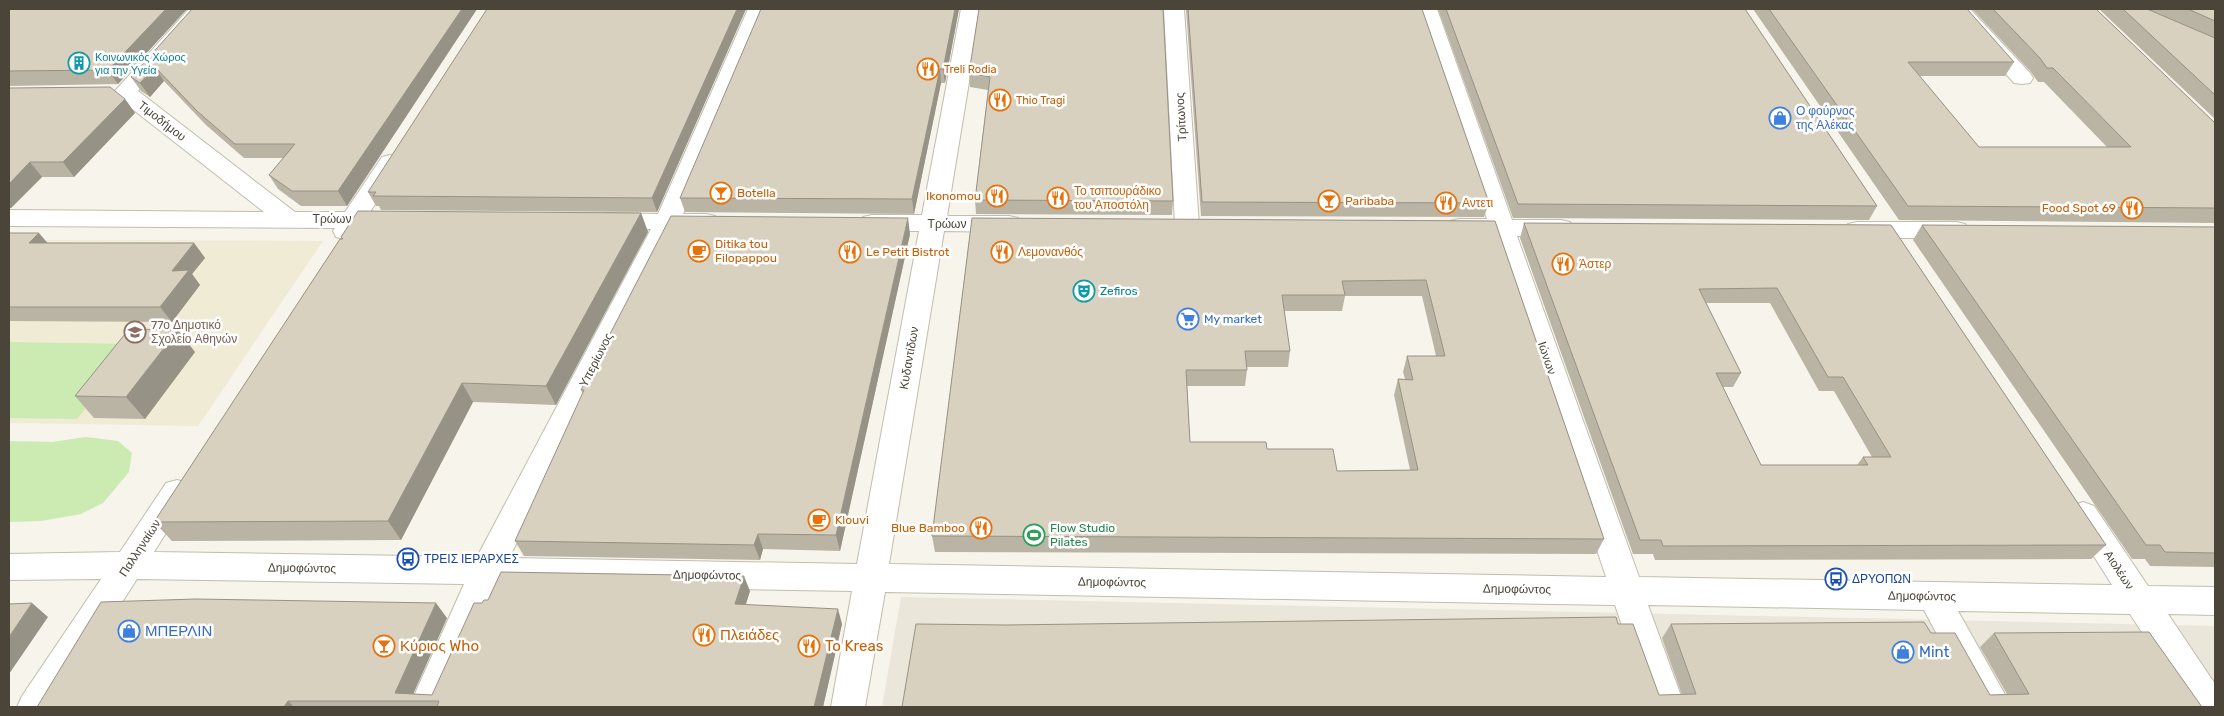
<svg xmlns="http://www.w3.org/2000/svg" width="2224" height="716" font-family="Rubik,sans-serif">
<rect width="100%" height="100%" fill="#f6f4eb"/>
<!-- residential -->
<path fill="#eae6d9" d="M901 597 2215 626V707H882Z"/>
<!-- education -->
<path fill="#efebd4" d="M9 240 323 241 198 426 9 423Z"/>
<!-- green -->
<path fill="#cbebb3" d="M9 342 136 344 77 419 9 418Z
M86 437 118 441 132 453 129 472 103 503 81 514 41 521 9 522V441L52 442Z"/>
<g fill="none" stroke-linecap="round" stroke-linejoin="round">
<!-- minor casing -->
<g stroke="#c2bdad" stroke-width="2">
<path id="minor" d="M189 9H210L138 91 295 212H345L382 157 390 155 398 157 402 162 370 212 398 214 401 220 398 226 389 228H359L354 237 345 239 336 237 333 231 335 228 9 226V210L264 212 117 97 114 92Z
M748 9H768L683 214H706L715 216 718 222 715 228 706 230H675L509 558 857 564 919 231H872L863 229 860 223 863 217 872 215H922L961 9H981L947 216H1009L1018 218 1021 224 1018 230 1009 232 944 231 889 564 1606 577 1492 235H1459L1450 233 1447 227 1450 221 1459 219H1487L1417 9H1437L1512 220H1561L1570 222 1573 228 1570 234 1561 236H1517L1639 577 2112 585 2068 515 2072 506 2083 502 2094 506 2148 586 2215 587V615L2168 614 2215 684V707H2191L2130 614 1958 611 2012 707H1976L1924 610 1648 605 1685 707H1650L1615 605 885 592 865 707H831L852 591 496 585 443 707H409L464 584 137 579 54 707H17L22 696 101 579 9 580V554L120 552 166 483 177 480 188 483 192 492 154 552 477 557 651 229H607L598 227 595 221 598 215 607 213 658 214Z
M1164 9H1184L1199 225 1196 231 1187 233 1178 231 1175 225Z
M1949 9H1970L2030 73 2033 78 2030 83 2022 84 2014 83Z
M1857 222H1956L1965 224 1968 230 1965 236 1956 238H1857L1848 236 1845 230 1848 224Z"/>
</g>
<!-- minor -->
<use href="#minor" fill="#fff" fill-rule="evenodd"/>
</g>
<!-- wall -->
<path fill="#bab4a4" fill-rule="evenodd" d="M9 9H187L118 84 9 86Z
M192 9H477L347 206H301L278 189 269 175 283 158H244L206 125 164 81 150 97 141 91 131 77Z
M746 9 657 212 381 210 379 206H376L368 192Z
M959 9 945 83H941L914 214 685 212 680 198Z
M979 9 1173 201 1172 215 976 214 975 200 988 90 970 87 969 73Z
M1186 9H1422L1489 203 1484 217 1201 216Z
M1438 9H1745L1877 206 1869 220 1513 218Z
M1753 9H1967L2014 62 2005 76H1919L1979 147H2107L2044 82H2038L2031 72 1972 9H2096L2215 123V223L1899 220Z
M2099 9H2215V119Z
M9 88 125 99 135 113 74 177H42L11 208Z
M641 213 648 232 556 405 473 402 401 540 172 541 154 522 342 239 341 237Z
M972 218 1495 221 1604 539 1596 554 935 552 932 536ZM1345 296H1422L1436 356H1407L1403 372 1405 379H1398L1394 395 1410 470 1337 471 1267 449 1190 442 1187 386H1245L1247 370V367H1288L1290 351 1284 311H1342Z
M1524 223 1891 225 2106 545 2091 559 1655 560 1653 554H1633L1520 238ZM1706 303H1770L1819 391H1834L1872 457H1863L1857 465H1761L1723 387H1733L1741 373Z
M1922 225 2215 227V567L2150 566 2145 559H2132L1913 240Z
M9 233 48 243H194L205 258 192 274 200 285 172 322 9 321Z
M910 234 840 551 763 549 760 560 524 556 515 541 583 394 581 390Z
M195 352 145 419 94 418 75 396Z
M750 591 746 604 842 624 823 707H37L447 618 413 694 432 695 482 603Z
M1618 624 1659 695H1682L1662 638 1671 624 1931 633 1990 695 2007 694 1980 647 1994 633 2202 707H902L1006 625Z"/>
<!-- shaded-wall -->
<path fill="#979286" d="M166 9H187L118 84 108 70Z
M462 9H477L347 206 338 191Z
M737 9H746L657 212 652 198Z
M955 9H959L945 83 943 69Z
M155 67 164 81 150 97 140 83Z
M940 69 941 83 914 214 912 199Z
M125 99 135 113 74 177 63 162Z
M30 162 42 177 11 208H9V184Z
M641 213 648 232 556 405 546 386Z
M908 218 910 234 840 551 836 535Z
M39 233 51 247 29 243Z
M194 243 205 258 192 274 200 285 172 322 160 307 172 271Z
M178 330 195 352 145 419 126 397Z
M462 383 473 402 401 540 388 521Z
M758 534 763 549 760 560 754 545Z
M744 576 750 591 741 619 735 604Z
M32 603 48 617 9 674V637Z
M436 603 447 618 410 701 395 693Z
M838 609 842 624 823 707H814Z
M288 701 294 707H284Z"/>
<!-- building -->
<path fill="#d8d1bf" stroke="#979286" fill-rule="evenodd" d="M9 9H166L108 70 9 71Z
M192 9H462L338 191H292L269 175 295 144H235L197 111 155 67 140 83 131 77Z
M487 9H737L652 198 373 196 376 192H368Z
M761 9H955L943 69H940L912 199 680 198Z
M979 9H1163L1173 201 975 200 990 77 969 73Z
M1188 9H1422L1489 203 1202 202Z
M1446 9H1745L1877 206 1518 204Z
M1769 9H1967L2014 62H1908L1979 147H2131L2053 68H2047L2040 58 1993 9H2096L2215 123V208L1908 206Z
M2123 9H2147L2215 38V95Z
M2188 9H2215V21Z
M110 87 125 99 63 162H30L9 184V88Z
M358 211 641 213 546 386 462 383 388 521 154 522 340 239H343L341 237Z
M671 216 908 218 836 535 758 534 754 545 515 541 584 390H581Z
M972 218 1495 221 1604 539 932 536ZM1426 280 1445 356H1407L1413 380 1398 379 1418 470 1337 471 1333 449H1267L1266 442H1190L1186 370H1247L1245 351H1290L1282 295H1345L1342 281Z
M1524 223 1891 225 2106 545 1663 546 1661 540H1640ZM1777 288 1828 377H1843L1891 457H1863L1868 465H1761L1716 373H1741L1699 289Z
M1922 225 2215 227V553L2165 552 2160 545H2146Z
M9 233H39L29 243H194L172 271 189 270 160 307H9Z
M129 329 178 330 126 397 75 396Z
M501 572 744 576 735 604 838 609 814 707H437L439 701H288L284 707H37L101 602 196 599 436 603 395 693 432 695 474 603H482L484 600H488Z
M32 603 9 637V604Z
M1616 617 1618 624H1633L1659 695 1696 694 1671 624 1924 622 1931 633H1955L1990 695 2029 694 1994 633 2149 632 2202 707H902L916 624 1006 625Z"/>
<!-- icons -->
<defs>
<g id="building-ring" transform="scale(1.125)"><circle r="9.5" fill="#fff" stroke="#0f9aa8" stroke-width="1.5"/><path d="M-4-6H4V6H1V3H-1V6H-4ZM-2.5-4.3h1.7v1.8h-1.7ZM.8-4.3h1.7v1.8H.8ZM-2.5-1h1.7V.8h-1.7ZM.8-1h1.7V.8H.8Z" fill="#0f9aa8"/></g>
<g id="restaurant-ring" transform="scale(1.125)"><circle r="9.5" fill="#fff" stroke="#e8710a" stroke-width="1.5"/><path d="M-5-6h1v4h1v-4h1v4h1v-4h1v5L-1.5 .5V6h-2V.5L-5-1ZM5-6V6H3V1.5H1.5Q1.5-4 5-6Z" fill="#e8710a"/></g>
<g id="shop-ring" transform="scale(1.125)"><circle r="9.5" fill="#fff" stroke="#3f7fe0" stroke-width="1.5"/><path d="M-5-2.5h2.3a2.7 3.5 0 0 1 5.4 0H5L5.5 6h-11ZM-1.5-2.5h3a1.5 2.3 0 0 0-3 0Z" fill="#3f7fe0"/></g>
<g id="bar-ring" transform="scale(1.125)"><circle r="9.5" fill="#fff" stroke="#e8710a" stroke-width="1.5"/><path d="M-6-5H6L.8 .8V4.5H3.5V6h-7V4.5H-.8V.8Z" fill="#e8710a"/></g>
<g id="cafe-ring" transform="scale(1.125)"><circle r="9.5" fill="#fff" stroke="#e8710a" stroke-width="1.5"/><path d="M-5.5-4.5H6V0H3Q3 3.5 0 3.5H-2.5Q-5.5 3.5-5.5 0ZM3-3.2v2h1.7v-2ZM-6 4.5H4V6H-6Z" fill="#e8710a"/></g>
<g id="theatre-ring" transform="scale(1.125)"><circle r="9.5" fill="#fff" stroke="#0f9aa8" stroke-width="1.5"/><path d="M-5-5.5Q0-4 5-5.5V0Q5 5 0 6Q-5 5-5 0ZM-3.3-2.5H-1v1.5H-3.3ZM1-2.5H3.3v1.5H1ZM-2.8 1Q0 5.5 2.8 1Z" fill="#0f9aa8"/></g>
<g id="supermarket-ring" transform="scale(1.125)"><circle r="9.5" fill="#fff" stroke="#3f7fe0" stroke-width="1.5"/><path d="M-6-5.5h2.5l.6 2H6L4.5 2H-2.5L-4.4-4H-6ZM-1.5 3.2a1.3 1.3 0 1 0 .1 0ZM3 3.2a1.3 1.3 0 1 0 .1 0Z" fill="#3f7fe0"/></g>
<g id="school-ring" transform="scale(1.125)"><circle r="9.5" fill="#fff" stroke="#8d6e63" stroke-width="1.5"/><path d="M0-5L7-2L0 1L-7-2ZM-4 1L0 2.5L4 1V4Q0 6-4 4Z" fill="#8d6e63"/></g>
<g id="stadium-ring" transform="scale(1.125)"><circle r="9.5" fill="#fff" stroke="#2e9e5b" stroke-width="1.5"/><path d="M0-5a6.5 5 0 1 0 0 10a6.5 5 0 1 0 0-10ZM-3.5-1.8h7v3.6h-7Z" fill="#2e9e5b"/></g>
<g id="bus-ring" transform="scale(1.125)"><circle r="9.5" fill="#fff" stroke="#1a4fb4" stroke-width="1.5"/><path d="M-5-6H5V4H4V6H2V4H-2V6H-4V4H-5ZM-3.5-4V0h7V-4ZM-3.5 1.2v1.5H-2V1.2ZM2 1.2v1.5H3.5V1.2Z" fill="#1a4fb4"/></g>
</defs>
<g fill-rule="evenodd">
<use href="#building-ring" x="79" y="63"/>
<use href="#restaurant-ring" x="928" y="69"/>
<use href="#restaurant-ring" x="1000" y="100"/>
<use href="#shop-ring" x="1780" y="118"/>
<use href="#bar-ring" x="721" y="193"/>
<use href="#restaurant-ring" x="997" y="196"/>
<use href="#restaurant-ring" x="1058" y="198"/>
<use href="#bar-ring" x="1329" y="201"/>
<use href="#restaurant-ring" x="1446" y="203"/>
<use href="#restaurant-ring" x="2132" y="208"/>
<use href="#cafe-ring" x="699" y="251"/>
<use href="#restaurant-ring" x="850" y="252"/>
<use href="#restaurant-ring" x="1002" y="252"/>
<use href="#restaurant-ring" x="1563" y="264"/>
<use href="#theatre-ring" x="1084" y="291"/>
<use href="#supermarket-ring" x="1188" y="319"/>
<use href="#school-ring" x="135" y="332"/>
<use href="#cafe-ring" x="819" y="520"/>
<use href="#restaurant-ring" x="981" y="528"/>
<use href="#stadium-ring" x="1034" y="535"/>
<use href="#bus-ring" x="408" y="559"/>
<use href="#bus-ring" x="1836" y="579"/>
<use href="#shop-ring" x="129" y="631"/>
<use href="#restaurant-ring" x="704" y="635"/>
<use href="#bar-ring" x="384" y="646"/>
<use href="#restaurant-ring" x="809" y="646"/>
<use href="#shop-ring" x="1903" y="652"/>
</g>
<g text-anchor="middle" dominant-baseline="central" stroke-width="5" stroke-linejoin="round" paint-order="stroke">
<!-- far-culture labels -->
<g font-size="11" fill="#0d838f" stroke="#fff" text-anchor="start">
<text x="95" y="57">Κοινωνικός Χώρος<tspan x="95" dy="13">για την Υγεία</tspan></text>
</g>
<!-- far-food labels -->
<g font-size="11" fill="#c56008" stroke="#fff" text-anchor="start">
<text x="944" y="69">Treli Rodia</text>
<text x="1016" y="100">Thio Tragi</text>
</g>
<!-- shop labels -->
<g font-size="12" fill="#366cbe" stroke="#fff" text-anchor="start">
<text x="1796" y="111">Ο φούρνος<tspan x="1796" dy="14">της Αλέκας</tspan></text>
<text x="1204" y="319">My market</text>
</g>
<!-- street labels -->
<g font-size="12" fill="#4a4538" stroke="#fff">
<text transform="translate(1181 117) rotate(-93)">Τρίτωνος</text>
<text transform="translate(162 121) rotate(38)">Τιμοδήμου</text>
<text x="332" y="219">Τρώων</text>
<text x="947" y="224">Τρώων</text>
<text transform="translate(909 358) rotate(-80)">Κυδαντίδων</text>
<text transform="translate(1547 358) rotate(71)">Ιώνων</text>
<text transform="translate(596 360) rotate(-63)">Υπερίωνος</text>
<text transform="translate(140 548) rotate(-57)">Παλληναίων</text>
<text transform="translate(302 568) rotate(1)">Δημοφώντος</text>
<text transform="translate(2119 570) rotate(56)">Αιολέων</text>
<text transform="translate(707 575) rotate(1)">Δημοφώντος</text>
<text transform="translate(1112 582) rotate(1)">Δημοφώντος</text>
<text transform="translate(1517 589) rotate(1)">Δημοφώντος</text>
<text transform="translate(1922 596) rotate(1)">Δημοφώντος</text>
</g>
<!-- food labels -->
<g font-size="12" fill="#c56008" stroke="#fff" text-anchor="start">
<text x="1074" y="191">Το τσιπουράδικο<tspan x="1074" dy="14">του Αποστόλη</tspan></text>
<text x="737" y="193">Botella</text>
<text x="981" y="196" text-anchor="end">Ikonomou</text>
<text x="1345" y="201">Paribaba</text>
<text x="1462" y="203">Αντετι</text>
<text x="2116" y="208" text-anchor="end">Food Spot 69</text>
<text x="715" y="244">Ditika tou<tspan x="715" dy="14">Filopappou</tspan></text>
<text x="866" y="252">Le Petit Bistrot</text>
<text x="1018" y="252">Λεμονανθός</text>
<text x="1579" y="264">Άστερ</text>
<text x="835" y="520">Klouvi</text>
<text x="965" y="528" text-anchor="end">Blue Bamboo</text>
</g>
<!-- culture labels -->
<g font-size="12" fill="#0d838f" stroke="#fff" text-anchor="start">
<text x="1100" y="291">Zefiros</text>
</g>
<!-- education labels -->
<g font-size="12" fill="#785e54" stroke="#fff" text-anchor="start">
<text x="151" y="325">77ο Δημοτικό<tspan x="151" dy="14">Σχολείο Αθηνών</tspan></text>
</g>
<!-- leisure labels -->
<g font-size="12" fill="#27864d" stroke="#fff" text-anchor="start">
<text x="1050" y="528">Flow Studio<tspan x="1050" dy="14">Pilates</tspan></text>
</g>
<!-- transit labels -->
<g font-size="12" fill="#164399" stroke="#fff" text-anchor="start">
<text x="424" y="559">ΤΡΕΙΣ ΙΕΡΑΡΧΕΣ</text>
<text x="1852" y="579">ΔΡΥΟΠΩΝ</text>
</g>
<!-- near-shop labels -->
<g font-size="15" fill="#366cbe" stroke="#fff" text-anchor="start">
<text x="145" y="631">ΜΠΕΡΛΙΝ</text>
<text x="1919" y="652">Mint</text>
</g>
<!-- near-food labels -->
<g font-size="15" fill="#c56008" stroke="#fff" text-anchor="start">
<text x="720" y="635">Πλειάδες</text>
<text x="400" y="646">Κύριος Who</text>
<text x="825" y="646">To Kreas</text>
</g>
</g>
<!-- border -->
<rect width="2224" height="716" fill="none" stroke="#4a4538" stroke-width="20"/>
</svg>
